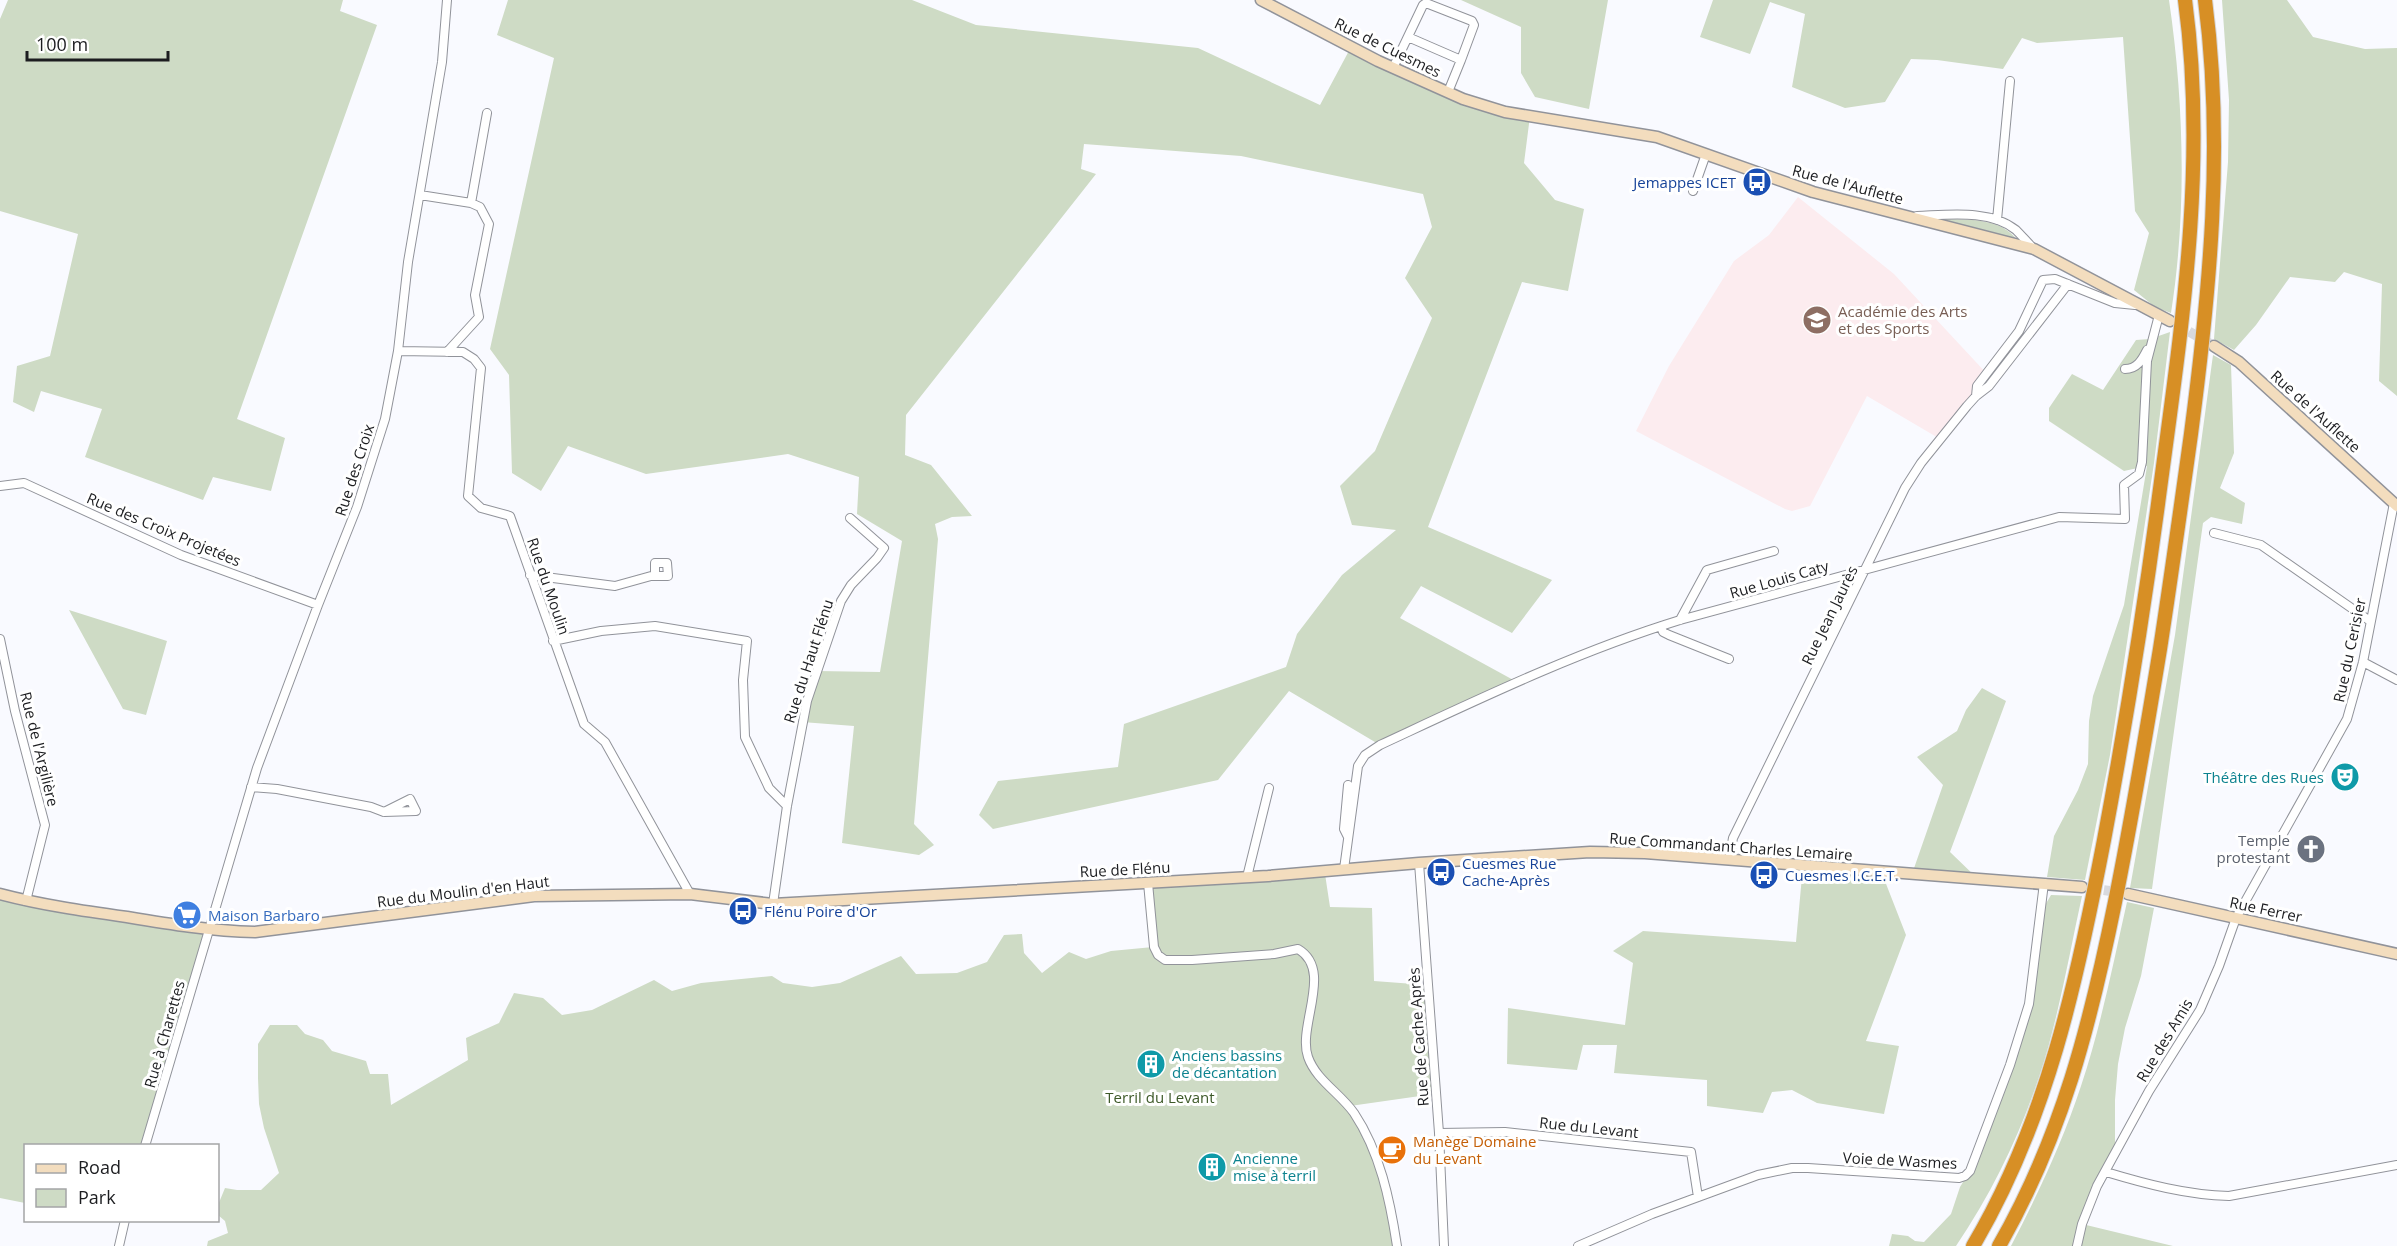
<svg xmlns="http://www.w3.org/2000/svg" width="2397" height="1246" font-family="'Open Sans',sans-serif">
<rect width="100%" height="100%" fill="#f9faff"/>
<!-- education -->
<path fill="#fcecef" d="M1798 197 1894 274 1988 375 1976 396 1940 439 1867 396 1810 506 1792 511 1785 509 1636 431 1669 366 1734 261 1769 235Z"/>
<!-- green -->
<path fill="#cedbc5" d="M8 0H343L340 11 377 25 237 419 285 438 271 491 213 477 203 500 85 457 102 409 41 391 34 412 13 402 17 366 50 356 78 234 0 211V19Z
M508 0H912L976 25 1198 48 1320 105 1351 47 1463 99 1530 116 1524 163 1555 200 1584 209 1568 291 1522 282 1428 527 1552 580 1512 633 1421 586 1400 618 1517 682 1380 745 1289 691 1218 780 993 829 979 815 998 781 1118 767 1124 724 1286 667 1297 634 1342 575 1396 530 1352 525 1340 486 1375 451 1432 318 1405 278 1432 227 1423 194 1241 156 1084 144 1081 169 1096 174 906 415 905 455 931 465 972 516 952 517 935 524 938 539 914 824 934 845 919 855 842 843 854 726 802 722 817 671 880 672 902 541 857 514 859 477 788 454 646 474 568 446 541 491 512 473 509 375 490 349 554 58 497 35Z
M1461 0H1608L1589 109 1535 97 1521 73V27Z
M1713 0H2169C2184 102 2187 211 2171 313L2155 307 2134 290 2149 233 2135 211 2123 37 2037 43 2022 38 2003 69 1937 60 1911 59 1885 102 1845 108 1792 87 1805 14 1770 2 1750 54 1700 37Z
M2222 0H2287L2313 37 2365 49 2397 48V396L2379 381 2382 284 2344 272 2335 282 2290 277 2256 325 2234 350 2214 339 2228 162 2229 100Z
M1942 219C1968 220 2001 217 2018 241Z
M2170 332 2154 463 2110 755 2085 880 2047 877 2054 836 2078 790 2088 764 2089 721 2093 696 2124 605 2147 466 2124 471 2049 421V408L2072 374 2103 390 2136 340 2150 339Z
M2213 355 2231 365 2234 453 2220 488 2245 503 2242 524 2211 517 2203 523 2152 889 2130 888 2175 635Z
M69 610 167 641 146 715 123 709Z
M1982 688 2006 701 1950 852 1978 879 1912 874 1943 785 1917 757 1957 731 1966 710Z
M1803 865 1881 871 1906 935 1866 1041 1899 1046 1884 1114 1817 1103 1792 1090 1772 1092 1763 1113 1707 1106V1080L1614 1073 1617 1045H1583L1577 1070 1507 1064 1508 1008 1625 1025 1633 963 1613 951 1643 931 1796 942Z
M1325 874 1330 907 1372 908 1374 981 1427 985 1434 1094 1350 1106 1371 1141 1397 1246H207L208 1241 228 1233 225 1221 218 1215V1205L225 1188 237 1190H261L279 1173 264 1128 259 1104 258 1078V1044L270 1025H297L305 1034 323 1040 332 1051 366 1061 370 1074H388L391 1105 468 1060 466 1038 499 1023 514 993 543 998 562 1015 592 1010 654 980 672 991 701 983 772 976 783 983 812 987 840 983 901 956 916 974 957 973 987 962 1004 935 1022 934 1024 953 1042 973 1069 952 1086 959 1111 951 1153 947 1148 883Z
M0 894 208 929 147 1145 26 1146 25 1203 0 1198Z
M2051 895 2082 896C2069 955 2059 1016 2040 1074 2020 1135 1992 1193 1956 1246H1889L1892 1234 1908 1236 1915 1241 1924 1242 1951 1214 1960 1187 1970 1171 2029 1004 2041 912Z
M2127 902 2154 908 2141 976 2125 1028 2118 1064 2115 1100V1154L2082 1224 2173 1246H2011C2038 1194 2063 1141 2081 1086 2101 1026 2113 964 2127 902Z"/>
<g fill="none" stroke-linecap="round" stroke-linejoin="round">
<!-- secondary-tunnel -->
<path stroke="#d8d9de" stroke-width="10" stroke-dasharray="10 5" stroke-linecap="butt" d="M2176 324 2214 346
M2089 888 2124 893"/>
<!-- street casing -->
<g stroke="#91939a" stroke-width="10">
<path id="street" d="M1408 37 1461 60 1448 92
M1393 68 1423 5 1426 3 1472 21 1474 25 1461 60
M1693 191 1706 154
M420 195 471 203
M1917 216C1948 215 1990 209 2016 230 2022 236 2027 242 2033 248
M1997 220 2010 81
M398 351 463 352 474 359 481 368 468 496 481 508 510 516 584 724 605 742 690 894
M447 352 479 317 475 295 489 224 480 207 471 203 487 113
M2125 369C2137 369 2142 360 2147 350
M1976 396 1977 386 2019 331 2043 280 2055 279 2115 303 2135 305
M0 486 24 483 181 555 318 605
M2214 533 2261 545 2370 621
M530 575 615 586 651 576H668L667 563H655V576
M1680 620 1707 570 1774 551
M1661 626 1663 632 1669 635 1729 659
M0 639 15 711 45 825 26 901
M553 641 601 631 655 626 747 641 743 680 745 737 769 788 787 806
M2363 662 2397 680
M251 787 277 789 371 807 384 812 416 811 410 799 384 812
M1348 837 1344 829 1348 785
M1729 860 1733 838 1905 488 1921 463 1967 406 1976 396 1989 386 2068 284
M1419 863 1439 1133 1444 1246
M1344 869 1358 766 1365 755 1380 745C1479 699 1576 652 1680 620L2059 517 2125 519 2124 485 2139 474 2142 462 2147 361 2159 315
M1247 877 1269 788
M1148 883 1154 947 1158 955 1165 960H1192L1274 954 1298 949C1334 970 1297 1026 1308 1057 1316 1080 1340 1093 1354 1113 1380 1152 1390 1200 1397 1246
M773 904 787 806 807 701 841 601 851 585 877 558 884 548 850 518
M1439 1133 1505 1132 1691 1152 1698 1197
M145 1146 257 768 318 605 357 507 385 419 398 351 408 262 442 62 447 0
M2106 1172C2146 1184 2187 1195 2229 1196L2397 1165
M119 1246 125 1220
M1578 1246 1652 1214 1758 1175 1792 1168H1808L1959 1178 1965 1176 1970 1171 2010 1065 2029 1004 2044 883
M2077 1246 2082 1224 2097 1186 2149 1091 2200 1010 2219 966 2236 918 2347 719 2363 662 2394 503"/>
</g>
<!-- secondary casing -->
<g stroke="#91939a" stroke-width="13">
<path id="secondary" d="M1261 0 1378 61 1463 99 1505 112 1657 137 1813 192 2034 249 2170 321
M2214 346 2239 362 2397 506
M0 894C42 905 84 911 127 917 169 924 211 931 255 932L534 896 690 894 773 904 1268 876 1419 863 1590 852 1645 853 2082 887
M2128 894 2397 954"/>
</g>
<!-- highway casing -->
<g stroke="#d6d6d7" stroke-width="16">
<path id="highway" d="M1973 1246C2047 1121 2077 981 2104 840 2125 728 2143 616 2158 504 2180 337 2208 169 2185 0
M1999 1246C2062 1136 2090 1025 2115 902 2132 818 2146 734 2160 649 2171 578 2181 506 2191 434 2210 290 2224 144 2205 0"/>
</g>
<!-- street -->
<use href="#street" stroke="#fff" stroke-width="8"/>
<!-- secondary -->
<use href="#secondary" stroke="#f3ddbe" stroke-width="10"/>
<!-- highway -->
<use href="#highway" stroke="#d78f25" stroke-width="14"/>
</g>
<!-- icons -->
<defs>
<g id="bus-disc" transform="scale(1.5)"><circle r="9.5" fill="#1a4fb4" stroke="#fff"/><path d="M-5-6H5V4H4V6H2V4H-2V6H-4V4H-5ZM-3.5-4V0h7V-4ZM-3.5 1.2v1.5H-2V1.2ZM2 1.2v1.5H3.5V1.2Z" fill="#fff"/></g>
<g id="university-disc" transform="scale(1.5)"><circle r="9.5" fill="#8d6e63" stroke="#fff"/><path d="M0-5L7-2L0 1L-7-2ZM-4 1L0 2.5L4 1V4Q0 6-4 4Z" fill="#fff"/></g>
<g id="theatre-disc" transform="scale(1.5)"><circle r="9.5" fill="#0f9aa8" stroke="#fff"/><path d="M-5-5.5Q0-4 5-5.5V0Q5 5 0 6Q-5 5-5 0ZM-3.3-2.5H-1v1.5H-3.3ZM1-2.5H3.3v1.5H1ZM-2.8 1Q0 5.5 2.8 1Z" fill="#fff"/></g>
<g id="church-disc" transform="scale(1.5)"><circle r="9.5" fill="#6b7280" stroke="#fff"/><path d="M-1.2-6h2.4v3.5h3.3v2.4h-3.3V6h-2.4V-.1h-3.3v-2.4h3.3Z" fill="#fff"/></g>
<g id="supermarket-disc" transform="scale(1.5)"><circle r="9.5" fill="#3f7fe0" stroke="#fff"/><path d="M-6-5.5h2.5l.6 2H6L4.5 2H-2.5L-4.4-4H-6ZM-1.5 3.2a1.3 1.3 0 1 0 .1 0ZM3 3.2a1.3 1.3 0 1 0 .1 0Z" fill="#fff"/></g>
<g id="building-disc" transform="scale(1.5)"><circle r="9.5" fill="#0f9aa8" stroke="#fff"/><path d="M-4-6H4V6H1V3H-1V6H-4ZM-2.5-4.3h1.7v1.8h-1.7ZM.8-4.3h1.7v1.8H.8ZM-2.5-1h1.7V.8h-1.7ZM.8-1h1.7V.8H.8Z" fill="#fff"/></g>
<g id="cafe-disc" transform="scale(1.5)"><circle r="9.5" fill="#e8710a" stroke="#fff"/><path d="M-5.5-4.5H6V0H3Q3 3.5 0 3.5H-2.5Q-5.5 3.5-5.5 0ZM3-3.2v2h1.7v-2ZM-6 4.5H4V6H-6Z" fill="#fff"/></g>
</defs>
<g fill-rule="evenodd">
<use href="#bus-disc" x="1757" y="182"/>
<use href="#university-disc" x="1817" y="320"/>
<use href="#theatre-disc" x="2345" y="777"/>
<use href="#church-disc" x="2311" y="849"/>
<use href="#bus-disc" x="1441" y="872"/>
<use href="#bus-disc" x="1764" y="875"/>
<use href="#bus-disc" x="743" y="911"/>
<use href="#supermarket-disc" x="187" y="915"/>
<use href="#building-disc" x="1151" y="1064"/>
<use href="#cafe-disc" x="1392" y="1150"/>
<use href="#building-disc" x="1212" y="1167"/>
</g>
<g text-anchor="middle" dominant-baseline="central" stroke-width="6" stroke-linejoin="round" paint-order="stroke">
<!-- street labels -->
<g font-size="15" fill="#1c1d20" stroke="#fff">
<text transform="translate(1388 47) rotate(26)">Rue de Cuesmes</text>
<text transform="translate(1848 184) rotate(15)">Rue de l'Auflette</text>
<text transform="translate(2316 411) rotate(42)">Rue de l'Auflette</text>
<text transform="translate(354 470) rotate(-72)">Rue des Croix</text>
<text transform="translate(164 529) rotate(23)">Rue des Croix Projetées</text>
<text transform="translate(1779 579) rotate(-16)">Rue Louis Caty</text>
<text transform="translate(549 586) rotate(71)">Rue du Moulin</text>
<text transform="translate(1829 615) rotate(-64)">Rue Jean Jaurès</text>
<text transform="translate(2349 650) rotate(-78)">Rue du Cerisier</text>
<text transform="translate(808 661) rotate(-72)">Rue du Haut Flénu</text>
<text transform="translate(40 749) rotate(76)">Rue de l'Argilière</text>
<text transform="translate(1731 846) rotate(4)">Rue Commandant Charles Lemaire</text>
<text transform="translate(1125 869) rotate(-3)">Rue de Flénu</text>
<text transform="translate(463 891) rotate(-7)">Rue du Moulin d'en Haut</text>
<text transform="translate(2266 909) rotate(12)">Rue Ferrer</text>
<text transform="translate(164 1034) rotate(-74)">Rue à Charettes</text>
<text transform="translate(1418 1037) rotate(-94)">Rue de Cache Après</text>
<text transform="translate(2164 1040) rotate(-59)">Rue des Amis</text>
<text transform="translate(1589 1127) rotate(6)">Rue du Levant</text>
<text transform="translate(1900 1160) rotate(3)">Voie de Wasmes</text>
</g>
<!-- transit labels -->
<g font-size="15" fill="#164399" stroke="#fff" text-anchor="start">
<text x="1736" y="182" text-anchor="end">Jemappes ICET</text>
<text x="1462" y="863">Cuesmes Rue<tspan x="1462" dy="17">Cache-Après</tspan></text>
<text x="1785" y="875">Cuesmes I.C.E.T.</text>
<text x="764" y="911">Flénu Poire d'Or</text>
</g>
<!-- education labels -->
<g font-size="15" fill="#785e54" stroke="#fff" text-anchor="start">
<text x="1838" y="311">Académie des Arts<tspan x="1838" dy="17">et des Sports</tspan></text>
</g>
<!-- culture labels -->
<g font-size="15" fill="#0d838f" stroke="#fff" text-anchor="start">
<text x="2324" y="777" text-anchor="end">Théâtre des Rues</text>
<text x="1172" y="1055">Anciens bassins<tspan x="1172" dy="17">de décantation</tspan></text>
<text x="1233" y="1158">Ancienne<tspan x="1233" dy="17">mise à terril</tspan></text>
</g>
<!-- worship labels -->
<g font-size="15" fill="#5b616d" stroke="#fff" text-anchor="end">
<text x="2290" y="840">Temple<tspan x="2290" dy="17">protestant</tspan></text>
</g>
<!-- shop labels -->
<g font-size="15" fill="#366cbe" stroke="#fff" text-anchor="start">
<text x="208" y="915">Maison Barbaro</text>
</g>
<!-- park labels -->
<g font-size="15" fill="#3d5928" stroke="#fff">
<text x="1160" y="1097">Terril du Levant</text>
</g>
<!-- food labels -->
<g font-size="15" fill="#c56008" stroke="#fff" text-anchor="start">
<text x="1413" y="1141">Manège Domaine<tspan x="1413" dy="17">du Levant</tspan></text>
</g>
</g>
<!-- legend -->
<rect x="24" y="1144" width="195" height="78" fill="#ffffff" stroke="#a4a5a6" stroke-width="1.5"/>
<rect x="36" y="1164" width="30" height="9" fill="#f3ddbe" stroke="#a4a5a6" stroke-width="1.5"/>
<text x="78" y="1174" font-size="18" fill="#1c1d20">Road</text>
<rect x="36" y="1189" width="30" height="18" fill="#cedbc5" stroke="#a4a5a6" stroke-width="1.5"/>
<text x="78" y="1204" font-size="18" fill="#1c1d20">Park</text>
<!-- scale -->
<path d="M27 51v9h141v-9" fill="none" stroke="#1c1d20" stroke-width="3"/>
<text x="36" y="51" font-size="18" fill="#1c1d20" stroke="#ffffff" stroke-width="4.5" paint-order="stroke">100 m</text>
</svg>
